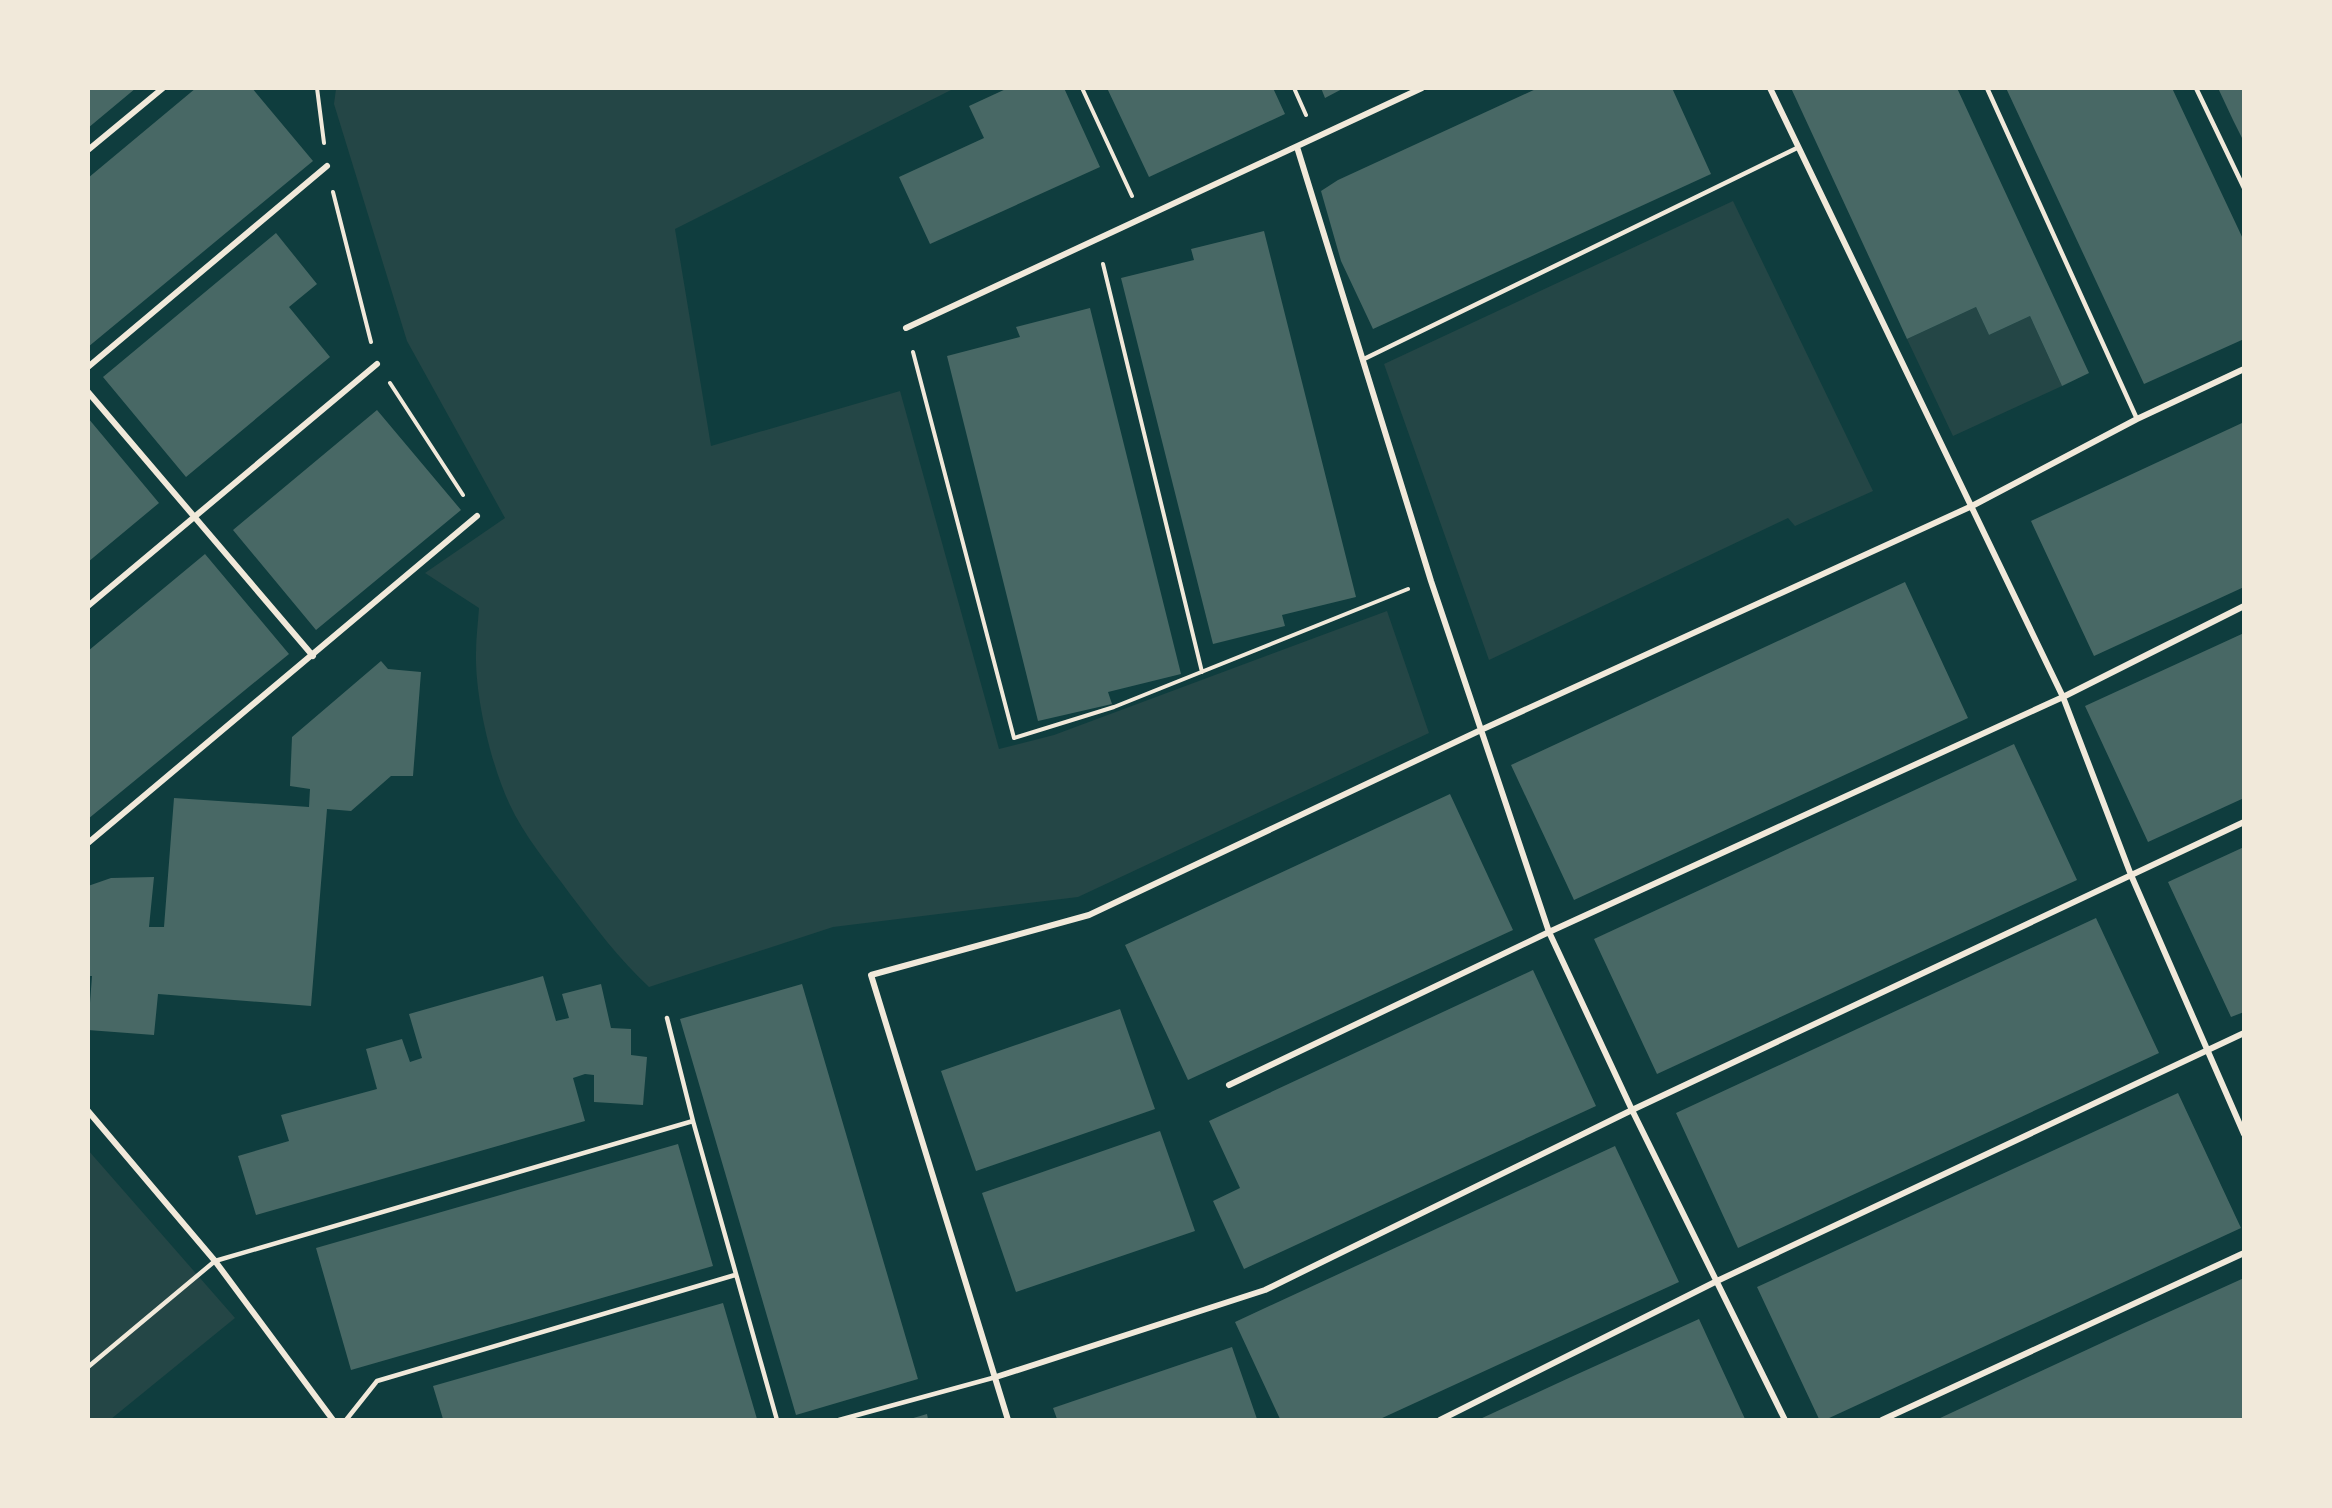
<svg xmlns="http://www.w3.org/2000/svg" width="2332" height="1508" font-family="'PT Sans',sans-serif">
<rect width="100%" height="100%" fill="#0f3d3e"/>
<!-- green -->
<path fill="#244646" d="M336 89H953L675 229 711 446 900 391 999 749 1054 735 1387 611 1429 733 1078 897 833 927 649 987C619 959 595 927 570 894 549 865 524 836 509 803 491 764 475 697 476 653 476 638 478 623 479 608L425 573 505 518 407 341 334 104Z
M1733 201 1873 491 1795 526 1788 518 1489 660 1384 364Z
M1976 307 1989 335 2030 316 2062 386 1953 436 1907 339Z
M88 1150 235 1318 111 1419H89Z"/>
<!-- building -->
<path fill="#486865" d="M88 88H136L88 128Z
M196 88H252L313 161 88 347V178Z
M1008 88H1064L1100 167 930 244 899 177 984 138 969 106Z
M1107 88H1273L1285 114 1149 177Z
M1321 88H1344L1325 98Z
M1538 88H1672L1711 174 1373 329 1341 261 1321 191 1338 180Z
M1791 88H1957L2089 373 2062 386 2030 316 1989 335 1976 307 1907 339Z
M2006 88H2172L2244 241V339L2144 384Z
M2218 88H2244V142L2233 120Z
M1264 231 1356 597 1282 615 1285 626 1213 644 1121 278 1194 260 1191 249Z
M276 233 317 284 289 307 330 357 186 477 103 377Z
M1090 308 1181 674 1108 692 1112 704 1038 721 947 356 1020 337 1016 327Z
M377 410 461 510 316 630 233 530Z
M88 418 159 503 88 562Z
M2242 423 2244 587 2094 656 2031 521Z
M205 554 289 654 88 819V651Z
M1905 582 1968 718 1574 900 1511 765Z
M2244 633V798L2148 842 2085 706Z
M381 661 388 669 421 672 413 776H391L351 811 327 809 311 1006 158 994 154 1035 88 1030 92 976H88V886L111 878 154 877 149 927H164L174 798 309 807 310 789 290 786 292 737Z
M2014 744 2077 880 1657 1074 1594 939Z
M1450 794 1513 930 1188 1080 1125 945Z
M2244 847V1012L2231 1017 2168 882Z
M2096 918 2159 1053 1738 1248 1676 1113Z
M1533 970 1596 1106 1244 1269 1213 1201 1240 1188 1209 1121Z
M543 976 556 1021 569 1018 562 994 601 984 611 1028 631 1029V1055L647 1057 643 1105 594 1102V1075L585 1074 573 1078 585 1121 256 1215 238 1156 289 1141 281 1115 377 1089 366 1049 402 1039 410 1062 422 1058 409 1014Z
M802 984 918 1379 796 1415 680 1019Z
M1120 1009 1155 1109 976 1171 941 1071Z
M2178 1093 2241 1228 1827 1419H1819L1757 1287Z
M1160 1131 1195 1231 1016 1292 982 1193Z
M678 1144 713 1266 351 1370 316 1248Z
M1615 1146 1679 1282 1380 1419H1280L1235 1322Z
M2244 1278V1419H1938L2138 1326Z
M723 1303 757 1419H443L433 1386Z
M1699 1319 1745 1419H1480L1571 1377Z
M1232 1347 1257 1419H1057L1053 1408Z
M927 1414 928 1419H910Z"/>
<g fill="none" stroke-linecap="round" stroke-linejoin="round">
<!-- path -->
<path stroke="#f1e9da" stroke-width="4" d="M317 88 324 143
M1082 88 1132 196
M1294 88 1306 115
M333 192 371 342
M1103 264 1202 672
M913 352 1014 738 1114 707 1408 589
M390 383 463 495"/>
<!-- service -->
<path stroke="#f1e9da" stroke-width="4.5" d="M1987 88 2137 419
M2196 88 2244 188
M1364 359 1797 148
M667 1018 693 1121 777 1420
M88 1367 215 1261 693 1121
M346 1420 377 1381 735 1275
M839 1420 996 1377"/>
<!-- minor -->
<path stroke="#f1e9da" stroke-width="6" d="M1770 88 2063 697 2131 875 2244 1134
M1297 147 1431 581 1549 932 1632 1110 1785 1420
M88 150 163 88
M906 328 1422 88
M88 367 327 166
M88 392 313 656
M88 606 377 364
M88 843 477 516
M1229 1085 1549 932 2063 697 2244 606
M88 1111 215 1261 333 1420
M996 1377 1265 1290 1632 1110 2244 822
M1008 1420 871 975 1089 915 1483 729 1972 506 2137 419 2244 369
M1440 1420 1717 1281 2244 1033
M1882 1420 2244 1253"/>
</g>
<!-- border -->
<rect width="2332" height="1508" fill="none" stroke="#f1e9da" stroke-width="180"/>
</svg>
